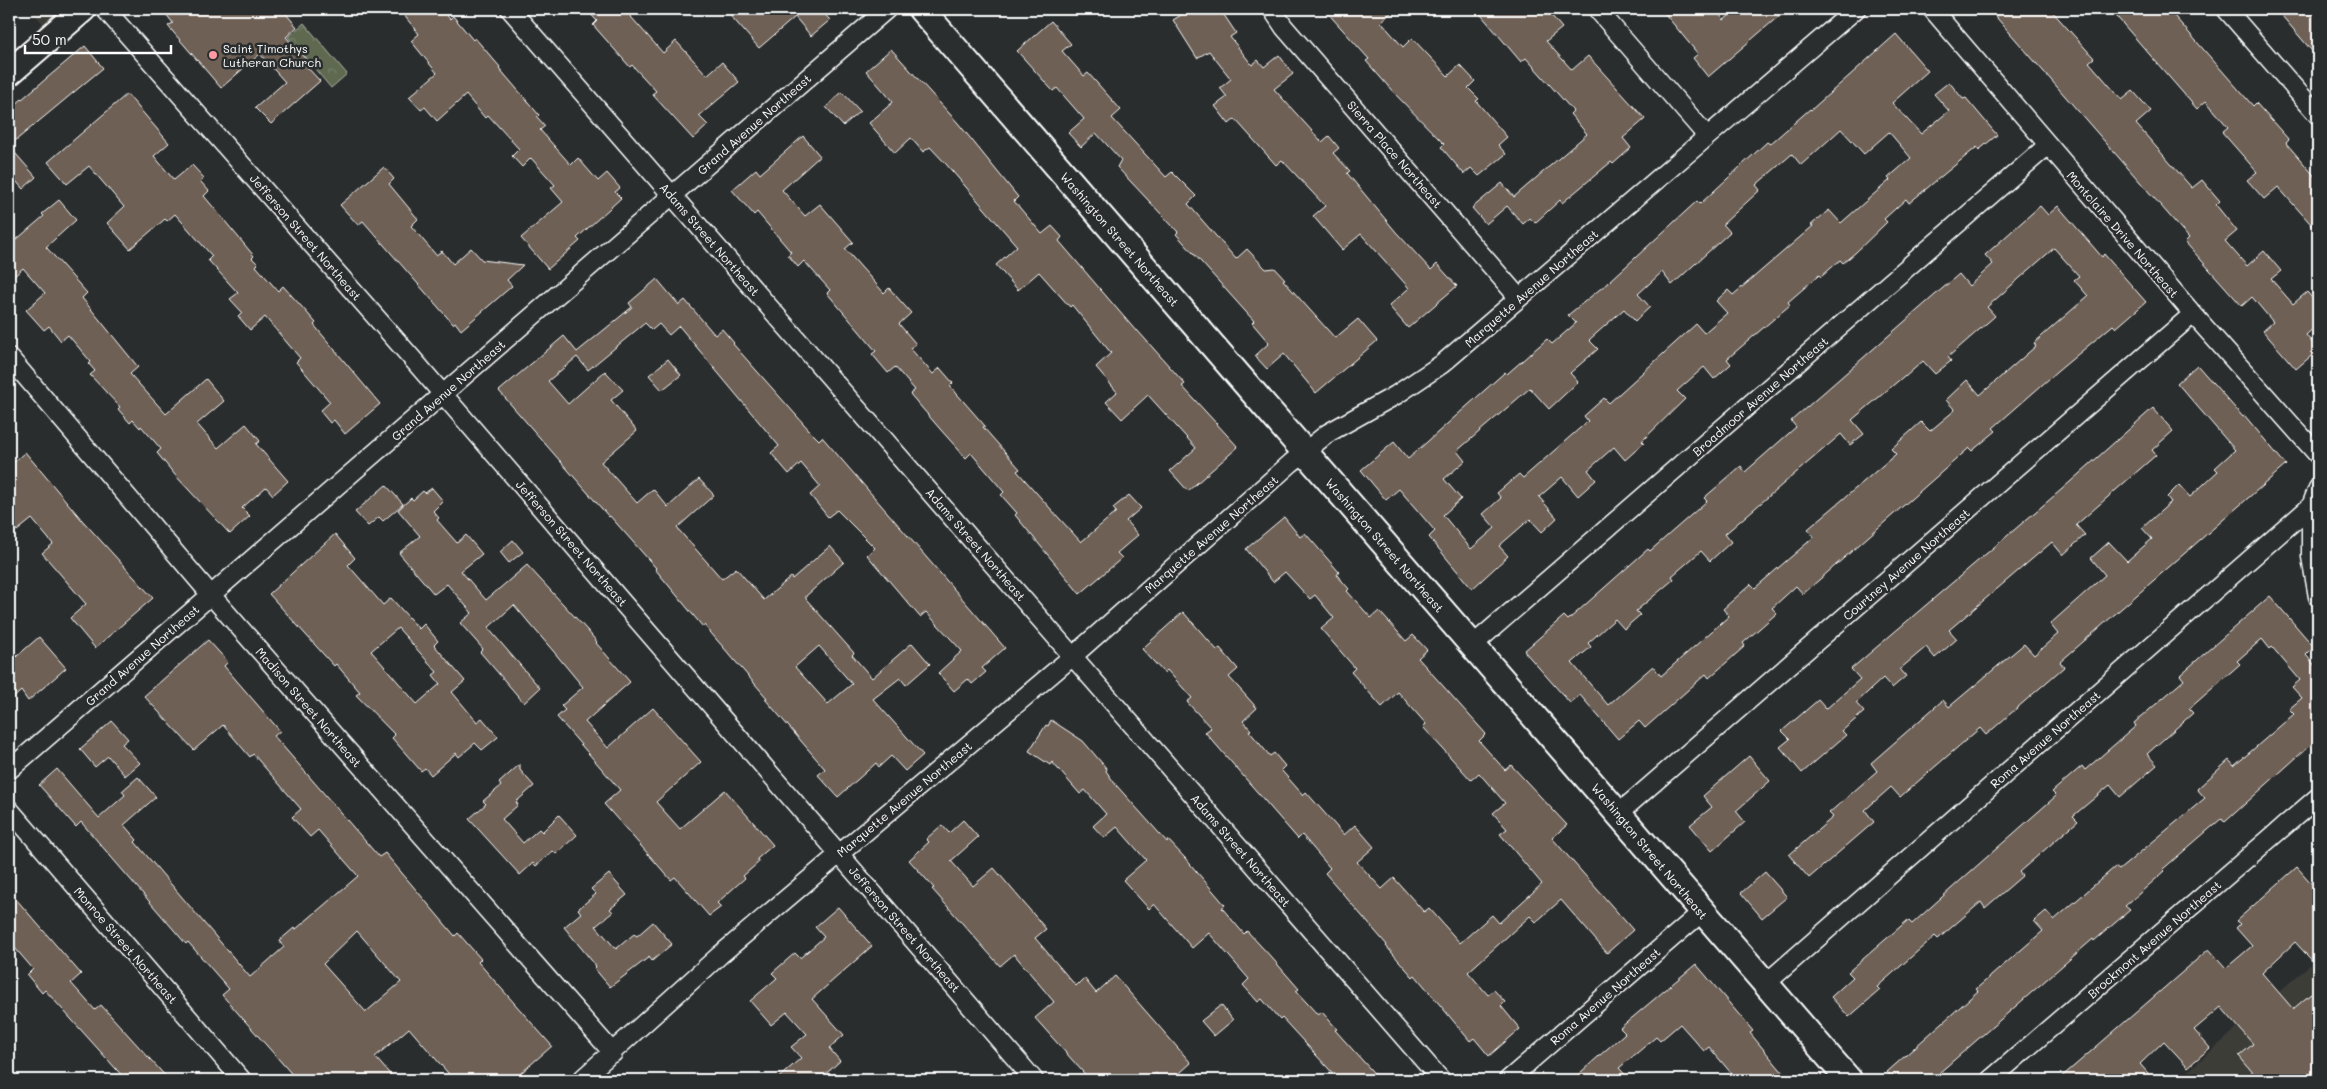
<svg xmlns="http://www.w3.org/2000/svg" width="2327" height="1089" font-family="Mali,sans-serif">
<defs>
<pattern id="forest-crowns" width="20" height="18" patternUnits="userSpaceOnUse" patternTransform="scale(1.25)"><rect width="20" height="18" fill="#5e6950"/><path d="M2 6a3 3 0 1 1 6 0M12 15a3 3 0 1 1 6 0" fill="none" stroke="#76806a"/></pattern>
</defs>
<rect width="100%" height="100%" fill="#2a2d2e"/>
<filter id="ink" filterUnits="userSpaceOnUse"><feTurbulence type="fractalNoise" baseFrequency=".02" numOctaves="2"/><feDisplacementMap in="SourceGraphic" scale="10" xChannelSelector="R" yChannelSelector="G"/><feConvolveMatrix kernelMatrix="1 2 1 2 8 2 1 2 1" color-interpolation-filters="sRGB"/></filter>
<g filter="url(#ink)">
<!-- built -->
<path fill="#3e3d39" d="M30 9H63L44 25Z
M2318 958V1080H2178Z"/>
<!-- forest -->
<path fill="url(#forest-crowns)" stroke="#aeb4a8" d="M304 23 347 74 331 88 288 37Z"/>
<!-- building -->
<path fill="#6e6154" stroke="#fff" fill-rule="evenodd" d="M162 9H282L297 27 286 37 308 62 305 65 320 81 271 124 255 108 285 82 260 54 221 88 168 26 173 23Z
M399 9H441L450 19 453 16 473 40 475 38 500 67 499 68 539 115 537 117 545 126 540 130 571 165 578 158 598 181 607 173 620 188 615 192 621 198 577 238 580 241 548 269 521 238 563 202 551 188 555 185 531 158 522 167 512 156 519 149 488 115 485 118 466 95 437 121 425 107 421 110 409 97 437 73 411 41 419 34Z
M586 9H624L663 53 676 41 707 75 722 62 739 82 699 116 708 125 693 139 652 94 656 91 632 65 630 67 593 25 597 21Z
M738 9H820L830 20 811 36 795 17 759 48 730 15Z
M1191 9H1220L1236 33 1230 37 1252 65 1258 60 1264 67 1279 55 1293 74 1274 89 1322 142 1329 136 1339 148 1333 153 1350 171 1347 173 1396 232 1431 270 1437 264 1457 286 1408 328 1389 306 1409 288 1361 234 1342 250 1313 216 1325 206 1282 160 1276 165 1235 119 1229 124 1215 106 1227 97 1220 88 1231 79 1209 51 1197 58 1173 20Z
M1324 9H1395L1381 22 1403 47 1412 38 1448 76 1460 65 1475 81 1468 88 1479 99 1476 101 1507 137 1498 145 1506 154 1479 176 1471 168 1464 174 1441 147 1444 144 1395 94 1366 61 1369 59Z
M1476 9H1546L1562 28 1546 41 1572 70 1588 56 1645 119 1623 138 1631 148 1613 164 1611 162 1562 203 1560 200 1535 223 1530 218 1523 224 1507 206 1486 224 1472 208 1502 183 1514 197 1587 134 1570 114 1573 111 1526 58 1521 62Z
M1661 9H1715L1724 20 1737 9H1787L1708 77 1693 58 1698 54Z
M1989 9H2050L2094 58 2089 62 2122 100 2133 91 2151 111 2136 124 2192 188 2202 180 2220 201 2216 205 2237 231 2225 241 2247 266 2264 251 2281 271 2271 279 2293 304 2307 292 2318 305V324L2306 335 2318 350 2296 369 2263 331 2273 322 2252 297 2242 306 2185 242 2189 238Z
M2110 9H2168L2253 106 2256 103 2289 140 2286 143 2318 180V232L2278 187 2264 199 2247 180 2257 172 2222 132 2228 127 2206 101 2197 109Z
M2276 9H2318V58Z
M1051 21 1071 44 1062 51 1084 76 1088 73 1121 110 1112 118 1166 177 1172 172 1196 196 1188 204 1236 259 1247 249 1266 269 1275 268 1285 279 1283 280 1335 338 1358 319 1377 341 1316 393 1284 354 1267 369 1255 356 1269 343 1252 323 1254 321 1176 234 1178 232 1117 167 1121 160 1096 133 1081 147 1068 133 1084 119 1057 88 1053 91 1017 51Z
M1896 34 1928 71 1892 103 1921 134 1949 111 1934 94 1949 82 1963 99 1966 98 1997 135 1979 150 1977 147 1909 203 1906 199 1884 219 1887 222 1855 253 1843 263 1840 260 1821 277 1819 275 1788 302 1790 305 1727 359 1731 364 1714 379 1704 367 1677 391 1685 399 1642 441 1644 443 1625 460 1614 447 1588 470 1596 480 1578 496 1562 477 1539 497 1557 518 1542 532 1530 519 1499 546 1508 556 1472 589 1429 537 1435 531 1399 489 1386 500 1361 470 1394 442 1408 459 1505 372 1507 374 1547 339 1552 344 1576 323 1568 315 1610 281 1697 201 1700 204 1767 142 1770 144 1810 109 1811 110ZM1841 129 1864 154 1889 132 1911 158 1888 178 1890 180 1841 223 1829 210 1811 225 1813 226 1733 295 1728 290 1716 301 1727 313 1704 333 1696 324 1609 403 1604 398 1584 416 1588 421 1523 478 1519 474 1497 493 1501 498 1483 514 1495 528 1471 549 1443 515 1461 499 1444 479 1465 461 1457 451 1530 388 1549 409 1578 382 1570 373 1598 349 1589 340 1624 309 1635 321 1650 307 1638 294 1662 272 1672 285 1730 232 1723 224 1760 190 1756 185 1792 154 1801 165Z
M85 46 103 68 9 146 36 177 23 189 9 173V110Z
M891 49 958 123 1018 197 1014 201 1042 234 1052 226 1062 237 1059 241 1136 331 1137 330 1185 384 1182 386 1238 447 1188 491 1170 471 1196 448 1148 395 1122 419 1106 402 1117 392 1096 367 1111 353 1072 305 1070 307 1039 272 1018 290 996 265 1017 246 946 164 930 147 923 152 911 138 895 153 869 123 893 102 866 71Z
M842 92 860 111 843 126 826 107Z
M127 94 169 143 154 156 174 180 192 165 204 178 200 181 209 191 204 196 254 256 252 258 258 264 256 266 278 291 283 286 302 307 316 323 314 325 380 404 345 434 334 420 330 423 320 411 330 402 296 362 300 358 265 317 250 330 238 316 242 312 230 299 238 293 208 260 212 256 175 214 167 221 165 219 130 249 107 223 124 207 89 166 67 184 48 162Z
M803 136 820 156 782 190 805 216 820 204 853 242 845 249 884 293 889 288 911 313 899 324 916 344 910 348 933 374 940 368 953 383 950 386 985 426 983 427 1020 469 1017 471 1049 507 1081 542 1116 512 1113 508 1129 495 1141 508 1126 521 1138 535 1117 553 1122 558 1080 594 1015 515 1017 513 1001 495 1004 492 971 453 966 458 940 429 910 394 915 390 895 367 888 373 872 354 876 351 827 293 830 290 804 261 798 267 788 255 791 252 757 212 754 215 732 190 756 169 760 174Z
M384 167 394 179 389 184 418 219 411 226 436 255 442 251 453 264 471 248 482 260 523 265 507 280 512 286 461 330 455 322 453 324 363 221 358 225 340 205Z
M59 200 76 220 46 247 87 293 82 298 138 367 130 374 166 414 206 379 224 401 197 424 218 448 246 424 260 441 256 444 288 481 273 495 266 487 242 508 250 516 230 534 175 475 157 453 161 449 141 426 140 428 133 420 130 423 118 409 120 407 90 375 95 371 89 364 91 362 68 335 61 341 49 326 44 330 26 310 45 293 23 268 9 281V246L44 216 42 214Z
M2040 206 2048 215 2058 206 2102 257 2104 254 2146 302 2116 328 2113 325 2058 371 1993 428 1996 431 1972 451 1969 448 1803 594 1796 586 1772 608 1777 613 1743 643 1745 646 1709 678 1706 674 1645 728 1639 721 1618 739 1580 695 1570 703 1524 651 1564 616 1568 620 1648 549 1650 551 1707 501 1704 498 1741 466 1745 472 1796 427 1791 421 1959 274 1969 286 1993 264 1985 255ZM2054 248 2079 276 2074 280 2088 296 2034 343 2036 346 1980 395 1967 380 1946 400 1955 410 1930 431 1921 422 1891 449 1896 454 1808 529 1814 537 1755 588 1751 584 1723 609 1729 616 1661 676 1653 666 1608 705 1572 663 1591 647 1588 643 1615 619 1624 629 1640 615 1636 611 1674 579 1672 576 1701 551 1710 561 1731 542 1725 534 1841 434 1850 445 1864 434 1852 420 1904 376 1905 377 1923 361 1935 374 1951 361 1948 357 1995 316 1987 307Z
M657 279 679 305 685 300 715 335 722 329 734 343 733 344 811 432 819 440 822 437 1005 648 982 668 986 672 972 684 968 679 954 691 938 673 962 651 926 612 920 617 867 555 875 548 837 510 828 517 810 495 820 486 801 463 789 474 771 453 779 446 679 326 669 335 659 324 652 330 645 323 588 370 577 357 548 381 568 404 605 371 623 390 611 400 637 431 601 462 637 503 653 489 668 507 699 479 714 495 677 528 722 579 736 568 764 600 791 577 792 579 830 546 844 562 806 596V599L854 653 852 655 872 678 912 643 930 664 906 685 900 678 873 699 923 755 905 771 891 756 879 767 876 763 838 797 818 775 825 769 765 699 767 698 704 625 703 627 655 569 656 568 610 516 609 517 499 391 564 336 577 352 632 307 629 303ZM819 646 852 684 828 704 795 667Z
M668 359 681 375 662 390 649 375Z
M2197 365 2243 417 2245 416 2286 465 2060 662 2064 667 1986 735 1980 728 1900 797 1891 787 1865 810 1874 822 1809 878 1789 855 1833 817 1829 813 1877 771 1871 763 1943 700 1949 707 2024 644 2034 655 2058 634 2050 624 2105 575 2091 558 2109 542 2127 561 2152 539 2142 528 2171 502 2167 497 2179 485 2190 497 2218 471 2215 468 2235 450 2177 383Z
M2153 408 2173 431 2152 450 2156 455 2076 525 2085 535 2063 555 2052 542 1949 630 1957 639 1935 658 1926 647 1900 669 1906 676 1892 688 1883 678 1856 703 1864 712 1842 731 1846 735 1802 773 1780 747 1790 739 1782 731 1818 700 1826 709 1860 679 1851 669 2061 490Z
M25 452 82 520 153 598 95 648 70 618 86 604 42 553 53 544 32 519 17 531 9 521V467Z
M386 485 403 504 383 521 379 517 368 526 355 512Z
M432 488 443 501 433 511 439 518 437 520 457 543 466 535 482 554 461 571 486 600 527 565 587 630 597 642 596 643 630 682 585 722 608 748 653 708 701 762 656 802 680 829 725 790 773 845 757 859 759 862 743 876 745 878 717 903 721 907 709 916 675 877 671 880 604 804 620 790 557 717 565 710 561 706 583 687 554 652 514 605 488 628 540 688 524 703 480 652 483 649 460 623 472 613 447 584 434 594 399 553 420 536 398 510 411 498 413 500 423 491 425 493Z
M1284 517 1300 537 1305 533 1339 572 1337 575 1349 589 1347 591 1371 618 1379 611 1406 641 1413 635 1427 650 1418 658 1486 734 1479 741 1505 770 1511 765 1567 825 1552 838 1633 930 1607 953 1561 900 1536 922 1530 916 1468 972 1488 995 1494 990 1505 1002 1501 1006 1520 1029 1489 1056 1474 1038 1470 1041 1415 975 1413 977 1386 946 1387 945 1325 873 1330 868 1302 835 1298 839 1205 732 1211 728 1187 702 1192 698 1167 670 1164 673 1142 649 1183 612 1217 650 1220 648 1238 669 1229 677 1257 708 1243 721 1251 730 1249 731 1270 756 1274 753 1285 766 1281 770 1303 795 1306 792 1344 835 1355 825 1374 847 1357 862 1382 889 1394 878 1424 912 1429 908 1460 943 1492 915 1499 923 1542 884 1500 834 1507 829 1493 813 1505 803 1479 773 1471 780 1423 727 1426 724 1398 692 1382 707 1351 672 1355 668 1321 629 1334 618 1315 595 1310 599 1285 572 1273 582 1246 549Z
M335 534 355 558 348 565 383 605 391 598 419 629 424 624 438 641 434 645 465 681 452 692 477 722 482 718 498 737 482 750 475 743 459 757 456 753 431 775 425 768 421 771 392 738 395 735 356 695 360 692 336 664 334 666 269 594ZM398 628 437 672 433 675 440 684 417 704 371 651Z
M513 540 523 552 509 563 500 552Z
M2270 596 2314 647 2306 655 2318 669V738L2225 822 2222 818 2163 869 2165 871 2125 906 2130 910 2094 941 2093 939 1931 1080H1894L1887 1072 1978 991 1976 989 2043 931 2034 921 2046 911 2054 920 2115 867 2119 870 2205 798 2197 789 2229 760 2234 766 2294 714 2289 709 2302 698 2292 687 2300 680 2272 647 2270 649 2262 639 2237 661 2240 664 2189 709 2193 713 2147 754 2157 765 2120 797 2110 785 2073 816 2078 821 2019 872 2022 876 1985 908 1981 902 1938 939 1935 936 1877 987 1880 990 1849 1017 1831 997 1853 977 1848 972 1908 920 1912 924 1961 880 2056 796 2052 792 2082 766 2085 770 2136 726 2134 723 2184 680 2180 675Z
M39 637 66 668 28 701 21 691 9 702V663Z
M208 640 228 662 224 666 280 731 274 736 379 857 385 853 455 936 458 933 481 959 478 962 552 1046 513 1080H454L409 1028 375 1057 395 1080H297L222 995 229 989 188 942 186 944 81 822 76 827 39 785 57 769 99 818 125 795 122 791 138 777 156 797 124 825 137 840 135 842 250 977 284 947 279 941 294 928 295 930 358 876 318 830 310 837 292 817 301 809 253 754 250 757 223 725 194 750 144 696ZM357 931 401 982 366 1012 323 964Z
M1051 720 1083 741 1107 769 1106 771 1116 785 1167 842 1168 840 1185 858 1225 905 1222 908 1244 934 1247 931 1272 958 1299 989 1296 991 1318 1015 1322 1012 1337 1029 1335 1030 1380 1080H1339L1282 1018 1280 1020 1262 999 1258 1002 1243 985 1249 979 1209 933 1192 948 1154 904 1149 909 1123 880 1146 860 1117 827 1104 838 1093 826 1106 814 1085 790 1080 794 1052 762 1050 765 1029 751 1046 725 1048 726Z
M112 721 128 739 122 744 140 763 125 776 108 756 95 767 80 749Z
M1749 756 1770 781 1736 811 1745 822 1712 851 1690 825 1712 807 1703 796Z
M520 764V770L534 786 516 802 518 805 502 819 523 843 539 829 542 832 559 815 577 835 556 854 553 851 536 866 533 863 520 875 469 819 486 804 483 801 501 786 499 783Z
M963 820 978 837 951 861 973 886 994 868 1046 929 1035 938 1076 986 1084 978 1096 993 1115 976 1191 1063 1172 1080H1163L1156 1073 1148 1080H1090L1035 1018 1054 1002 1014 954 1000 966 932 889 934 888 909 860 929 842 926 839 942 825 949 833Z
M2297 867 2318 891V967L2295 942 2262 973 2293 1009 2318 988V1080H2259L2239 1056 2253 1044 2221 1007 2194 1030 2210 1048 2188 1067 2164 1041 2140 1064 2154 1080H2058L2209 949 2226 968 2252 946 2236 928 2240 924 2236 921Z
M1765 872 1787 897 1762 918 1741 893Z
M609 874 627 895 610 909 613 912 596 926 616 949 634 934 637 936 653 922 672 944 652 961 649 957 610 987 594 968 596 966 564 927 581 913 578 909 596 894 591 889Z
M9 891 81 974 71 983 95 1010 101 1005 169 1080H126L45 990 42 993 27 975 33 969 9 941Z
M838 907 872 946 812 999 844 1035 829 1048 840 1061 819 1080H776L801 1058 791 1047 807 1034 787 1012 771 1025 750 1001 777 978 772 973 795 953 800 958 824 937 815 927Z
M1696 964 1753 1031 1750 1033 1789 1080H1737L1709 1047 1704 1051 1680 1024 1660 1041 1656 1037 1619 1068 1630 1080H1572L1625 1033 1620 1028Z
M1221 1005 1233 1020 1214 1036 1201 1021Z"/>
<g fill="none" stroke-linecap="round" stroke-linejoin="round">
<!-- street casing -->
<g stroke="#fff" stroke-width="21">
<path id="street" d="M105 9 410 356 1034 1080
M510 9 1441 1080
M1272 9 1284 27 1519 298
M1597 9 1707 136
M1932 9 2193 314 2318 455
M2226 9 2318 115
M9 357 211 595 613 1053
M2311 506V557L2318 597
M1473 645 2047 146
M9 770 887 9
M9 809 242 1080
M1619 813 2193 314
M1764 985 2311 506 2318 488
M581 1080 720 955 1073 656 1291 463 1328 433 1396 395 1442 364 1856 9
M1508 1080 1702 912
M1990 1080 2318 797"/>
</g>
<!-- secondary casing -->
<g stroke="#fff" stroke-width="29">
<path id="secondary" d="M921 9 1849 1080
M9 73 83 9"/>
</g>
<!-- street -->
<use href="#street" stroke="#2a2d2e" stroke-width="18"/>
<!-- secondary -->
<use href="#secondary" stroke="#2a2d2e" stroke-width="25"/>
</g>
</g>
<!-- markers -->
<circle fill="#ff9aa2" stroke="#2a2d2e" stroke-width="2" cx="213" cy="55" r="5"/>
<g text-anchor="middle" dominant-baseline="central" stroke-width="5" stroke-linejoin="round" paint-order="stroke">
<!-- poi labels -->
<g font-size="12" fill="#fff" stroke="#2a2d2e" text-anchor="start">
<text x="223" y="48">Saint Timothys<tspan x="223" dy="14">Lutheran Church</tspan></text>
</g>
<!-- street labels -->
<g font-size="12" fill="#fff" stroke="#2a2d2e">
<text transform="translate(754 124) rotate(-41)">Grand Avenue Northeast</text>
<text transform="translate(1395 154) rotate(49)">Sierra Place Northeast</text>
<text transform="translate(2123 234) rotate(49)">Montclaire Drive Northeast</text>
<text transform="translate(306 237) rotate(49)">Jefferson Street Northeast</text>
<text transform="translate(710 239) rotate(49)">Adams Street Northeast</text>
<text transform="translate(1120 239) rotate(49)">Washington Street Northeast</text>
<text transform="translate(1531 288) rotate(-41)">Marquette Avenue Northeast</text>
<text transform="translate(448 390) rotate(-41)">Grand Avenue Northeast</text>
<text transform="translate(1760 396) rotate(-41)">Broadmoor Avenue Northeast</text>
<text transform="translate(1211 534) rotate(-41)">Marquette Avenue Northeast</text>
<text transform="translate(572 543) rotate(49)">Jefferson Street Northeast</text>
<text transform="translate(976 544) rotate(49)">Adams Street Northeast</text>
<text transform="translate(1385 545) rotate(49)">Washington Street Northeast</text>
<text transform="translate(1906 564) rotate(-41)">Courtney Avenue Northeast</text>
<text transform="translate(142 655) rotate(-41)">Grand Avenue Northeast</text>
<text transform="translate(309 707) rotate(49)">Madison Street Northeast</text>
<text transform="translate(2045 739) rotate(-41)">Roma Avenue Northeast</text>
<text transform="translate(904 799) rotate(-40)">Marquette Avenue Northeast</text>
<text transform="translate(1241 850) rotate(49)">Adams Street Northeast</text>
<text transform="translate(1650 851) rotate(50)">Washington Street Northeast</text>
<text transform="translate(905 929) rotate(49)">Jefferson Street Northeast</text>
<text transform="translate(2154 939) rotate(-41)">Brockmont Avenue Northeast</text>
<text transform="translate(126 945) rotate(49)">Monroe Street Northeast</text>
<text transform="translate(1605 996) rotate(-41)">Roma Avenue Northeast</text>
</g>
</g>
<!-- margin -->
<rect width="2327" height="1089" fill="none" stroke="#2a2d2e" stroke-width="30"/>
<rect x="15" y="15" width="2297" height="1059" fill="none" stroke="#fff" stroke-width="2" filter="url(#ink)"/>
<!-- scale -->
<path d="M25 45v8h146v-8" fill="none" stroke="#ffffff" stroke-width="2.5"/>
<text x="32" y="45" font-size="15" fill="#ffffff" stroke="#2a2d2e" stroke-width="4" paint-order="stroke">50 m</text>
</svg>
